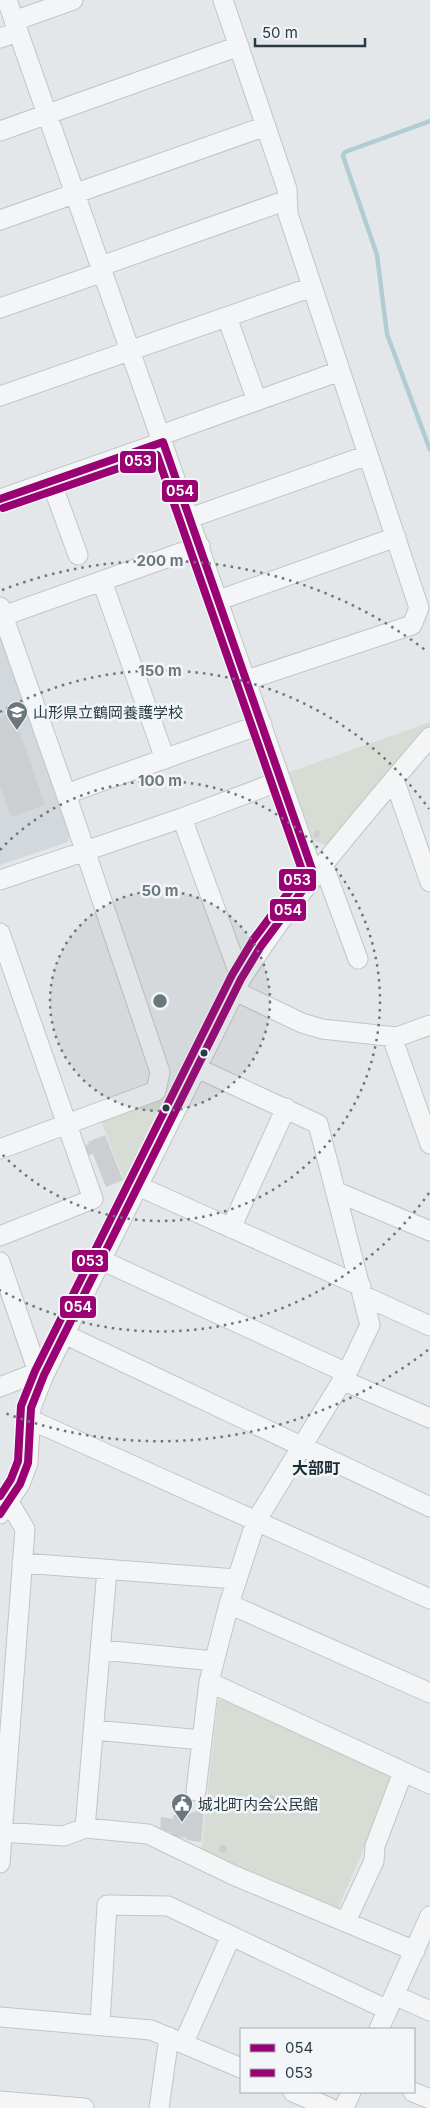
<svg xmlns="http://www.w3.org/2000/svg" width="430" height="2108" font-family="Inter,'Noto Sans JP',sans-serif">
<rect width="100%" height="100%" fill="#e4e7e9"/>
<!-- built -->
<path fill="#d2d8dc" d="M0 628 70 834 68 842 0 865Z"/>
<!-- green -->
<path fill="#d7ddd4" d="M430 722V727L328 846 312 840 287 773Z
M153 1099 164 1102 124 1180 101 1121Z
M223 1699 396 1775 337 1911 201 1852 218 1700Z"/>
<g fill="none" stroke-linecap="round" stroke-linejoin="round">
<!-- stream -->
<path stroke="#b2ccd3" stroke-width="4.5" d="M430 121 345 152 343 156 377 255 387 334 430 450"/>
</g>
<!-- building -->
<path fill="#cccfd1" d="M13 712 45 805 11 817 0 785V717Z
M315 830 320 831 319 838 313 837Z
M105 1135 123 1180 106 1187 93 1154 88 1155 84 1146 89 1144 88 1142Z
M270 1794 280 1799 275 1810 265 1805Z
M196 1811 204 1812 201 1842 187 1840V1838L171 1836V1832L160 1831 161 1817 173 1819V1815L185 1816Z
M219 1849a4 4 0 1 1 8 0a4 4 0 1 1-8 0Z"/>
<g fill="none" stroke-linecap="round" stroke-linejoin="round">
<!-- minor casing -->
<g stroke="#c2c5c7" stroke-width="21">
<path id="minor" d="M7 0 314 875
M223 0 287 189 288 214 419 608 412 625 247 680
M14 21 73 0
M0 38 18 32
M0 131 239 46
M0 220 266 126
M101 266 287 200
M0 308 103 272
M227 317 257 401
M0 396 312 287
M161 435 340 371
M51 481 78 555
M0 499 163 442
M190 518 368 455
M102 581 165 759
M219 600 396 537
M0 607 66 794 160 1072 156 1091 0 1149
M3 616 200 546
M394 779 430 882
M66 794 262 724
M182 818 241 979
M323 864 358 959
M0 880 182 818 280 781
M0 933 93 1199 0 1236
M235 991 302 1023 322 1029 397 1037 430 1025
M392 1037 430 1144
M138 1186 361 1286
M337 1192 430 1231
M231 1228 286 1108
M101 1260 347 1373
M0 1262 38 1372 44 1375
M364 1296 430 1326
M64 1334 430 1507
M342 1380 430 1418
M0 1387 38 1372
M29 1419 430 1599
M0 1514 20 1484 28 1463 31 1408 44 1375 241 979C296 892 364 815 430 737
M22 1563 236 1579
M229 1604 430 1693
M102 1650 214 1661
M209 1682 430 1784
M94 1730 202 1740
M196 1791 209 1682 229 1604 256 1521 347 1373 370 1325 318 1124 197 1068
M85 1828 107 1570
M0 1832 64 1836 85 1828 148 1834 233 1875 415 1951
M0 1863 25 1529 9 1502
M347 1919 374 1861 375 1846 403 1772
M394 1995 430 2011
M0 2017 151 2030 241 2068
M100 2024 107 1905 168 1906 388 2010
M379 2029 430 1916
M184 2042 231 1936
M293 2092 330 2108
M413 2092 430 2099
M0 2101 84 2108
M159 2108 169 2037
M344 2108 351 2092"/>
</g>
<!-- minor -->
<use href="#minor" stroke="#f3f5f6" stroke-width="19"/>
<!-- bus-1 casing -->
<g stroke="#f2f6f8" stroke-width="11">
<path id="bus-1" d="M0 499 163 442 314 875 261 946 241 979 44 1375 31 1408 28 1463 20 1484 0 1514"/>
</g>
<!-- bus-2 casing -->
<g stroke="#f2f6f8" stroke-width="11">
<path id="bus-2" d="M0 1496 11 1479 18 1461 21 1406 35 1371 232 975 253 940 303 873 157 455 3 508"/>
</g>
<!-- bus-1 -->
<use href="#bus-1" stroke="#9a0273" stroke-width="8"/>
<!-- bus-2 -->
<use href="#bus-2" stroke="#9a0273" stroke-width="8"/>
</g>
<!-- distance rings -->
<circle cx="160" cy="1001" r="110" fill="#6b777d" fill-opacity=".12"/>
<g fill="none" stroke="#6b777d" stroke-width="2.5" stroke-dasharray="2.5 5">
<circle cx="160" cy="1001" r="110"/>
<path d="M0 850A220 220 0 1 1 0 1152"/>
<path d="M429 1193A330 330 0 0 1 0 1290M0 712A330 330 0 0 1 429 809"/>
<path d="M428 1350A440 440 0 0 1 2 1412M2 590A440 440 0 0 1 428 652"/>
</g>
<!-- icons -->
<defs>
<g id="school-pin" transform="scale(1.125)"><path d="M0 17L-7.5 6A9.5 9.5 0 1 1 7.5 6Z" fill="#6b777d" stroke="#f2f6f8"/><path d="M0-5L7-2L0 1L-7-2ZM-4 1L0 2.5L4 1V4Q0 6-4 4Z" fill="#fff"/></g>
<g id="civic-pin" transform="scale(1.125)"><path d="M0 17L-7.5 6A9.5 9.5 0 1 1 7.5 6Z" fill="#6b777d" stroke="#f2f6f8"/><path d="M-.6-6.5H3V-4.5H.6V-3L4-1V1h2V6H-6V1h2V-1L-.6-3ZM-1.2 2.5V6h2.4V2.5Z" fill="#fff"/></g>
</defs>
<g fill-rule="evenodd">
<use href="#school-pin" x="17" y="712"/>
<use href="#civic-pin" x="182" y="1804"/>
</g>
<!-- markers -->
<g fill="#2a3a43" stroke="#f2f6f8" stroke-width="2">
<circle cx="204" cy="1053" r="4.5"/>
<circle cx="166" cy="1108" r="4.5"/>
</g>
<g text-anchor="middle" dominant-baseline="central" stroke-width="5" stroke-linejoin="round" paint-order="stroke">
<!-- poi labels -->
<g font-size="15" fill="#2a3a43" stroke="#f2f6f8" text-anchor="start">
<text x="33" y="712">山形県立鶴岡養護学校</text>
<text x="198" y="1804">城北町内会公民館</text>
</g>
<!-- neighbourhood labels -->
<g font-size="16" font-weight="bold" fill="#1c2b34" stroke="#f2f6f8">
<text x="316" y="1468">大部町</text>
</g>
</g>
<circle cx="160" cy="1001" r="8" fill="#6b777d" stroke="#f2f6f8" stroke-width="2.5"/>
<g font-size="15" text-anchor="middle" font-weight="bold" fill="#6b777d" stroke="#f2f6f8" stroke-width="5" stroke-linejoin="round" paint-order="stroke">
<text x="160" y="566">200 m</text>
<text x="160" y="676">150 m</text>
<text x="160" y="786">100 m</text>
<text x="160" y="896">50 m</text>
</g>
<g stroke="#f2f6f8" stroke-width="2">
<rect x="119" y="450" width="38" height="24" rx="5" fill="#9a0273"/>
<rect x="161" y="479" width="38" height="24" rx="5" fill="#9a0273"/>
<rect x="278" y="868" width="39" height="24" rx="5" fill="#9a0273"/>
<rect x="269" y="898" width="38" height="24" rx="5" fill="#9a0273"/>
<rect x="71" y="1249" width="38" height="24" rx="5" fill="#9a0273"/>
<rect x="59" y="1295" width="38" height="24" rx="5" fill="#9a0273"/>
</g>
<g font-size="14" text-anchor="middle" font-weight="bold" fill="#fff">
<text x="138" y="466">053</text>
<text x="180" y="496">054</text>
<text x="297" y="885">053</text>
<text x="288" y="915">054</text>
<text x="90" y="1266">053</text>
<text x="78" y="1312">054</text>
</g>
<!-- legend -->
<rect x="240" y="2028" width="175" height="65" fill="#f2f6f8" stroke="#a2abb0"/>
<rect x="250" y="2044" width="25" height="8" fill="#9a0273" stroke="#a2abb0"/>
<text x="285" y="2053" font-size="15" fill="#2a3a43">054</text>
<rect x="250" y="2069" width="25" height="8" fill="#9a0273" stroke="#a2abb0"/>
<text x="285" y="2078" font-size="15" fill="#2a3a43">053</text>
<!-- scale -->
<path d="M255 38v8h110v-8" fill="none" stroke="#2a3a43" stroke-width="2.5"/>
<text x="262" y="38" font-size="15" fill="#2a3a43" stroke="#f2f6f8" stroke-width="4" paint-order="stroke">50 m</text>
</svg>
